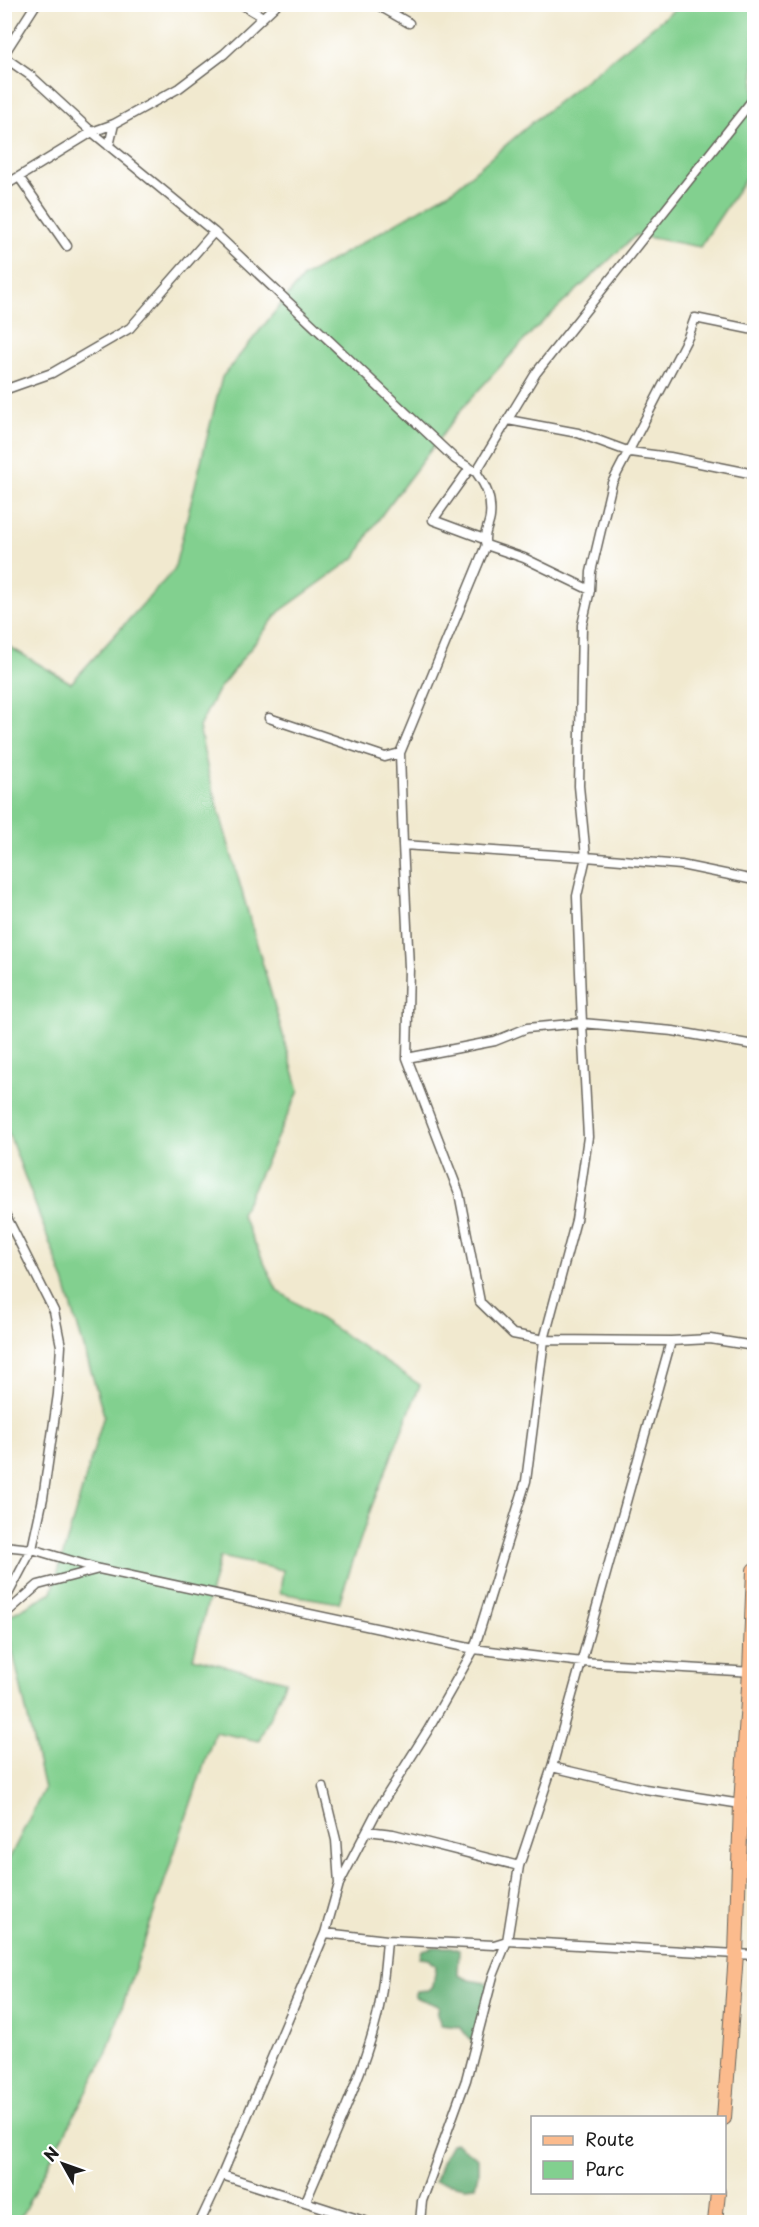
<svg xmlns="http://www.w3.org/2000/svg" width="759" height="2227" font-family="'Playpen Sans',sans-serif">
<rect width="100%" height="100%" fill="#fff"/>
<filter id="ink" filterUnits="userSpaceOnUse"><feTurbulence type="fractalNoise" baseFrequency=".0167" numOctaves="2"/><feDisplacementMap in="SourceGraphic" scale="12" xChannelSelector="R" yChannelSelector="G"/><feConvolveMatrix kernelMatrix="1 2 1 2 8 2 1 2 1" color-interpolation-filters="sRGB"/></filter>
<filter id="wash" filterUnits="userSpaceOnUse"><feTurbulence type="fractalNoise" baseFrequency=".008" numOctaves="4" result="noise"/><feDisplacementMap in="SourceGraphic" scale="24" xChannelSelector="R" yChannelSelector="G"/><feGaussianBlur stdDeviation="1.35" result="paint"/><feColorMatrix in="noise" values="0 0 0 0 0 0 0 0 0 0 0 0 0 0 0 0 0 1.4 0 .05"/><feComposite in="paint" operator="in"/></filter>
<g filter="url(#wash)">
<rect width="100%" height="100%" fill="#f1e9cf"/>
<!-- green -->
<path fill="#82d08f" stroke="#4f7656" stroke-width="1.5" d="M680 5H754V166L700 247 636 235 532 332 464 406 383 513 369 533 357 556 279 612 218 690 199 727 209 776 299 1091 241 1214 277 1290 420 1385 371 1508 339 1603 280 1593 283 1570 220 1557 193 1658 286 1681 259 1741 215 1732 106 2055 18 2222H4L5 1867 44 1789 5 1618 52 1592 104 1415 64 1281 5 1124V644L71 683 174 570 222 377 303 277 453 190 534 121Z"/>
<!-- forest -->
<path fill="#69b27a" stroke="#42674b" stroke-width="1.5" d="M434 1947H451L459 1950 458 1975 470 1980 491 1984 475 2046 460 2027 441 2025 437 2014 439 2006 415 1997 417 1991 429 1990 433 1986 436 1966 429 1959 420 1958 422 1950Z
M456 2143 478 2158V2174L475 2186 465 2187 435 2181 441 2162 451 2144Z"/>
</g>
<g filter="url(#ink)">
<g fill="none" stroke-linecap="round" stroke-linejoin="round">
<!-- minor casing -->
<g stroke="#67645b" stroke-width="11">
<path id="minor" d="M241 4 263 17
M376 4 409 23
M4 54 36 4
M4 57 31 76 92 132 214 232 455 459 476 472
M109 146 114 124
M19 177 67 246
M4 186 92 132 114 124 179 88 224 54 277 4
M4 390 52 373 130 328 214 232
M508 420 578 433 630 452 670 457 754 474
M470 468 433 520 484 539
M486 545 524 558 590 590
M269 718 385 757 400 753
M403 845 400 753 486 545C482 535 489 527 490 517 492 498 486 486 476 472L536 373 754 98
M754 880 681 865 586 857 403 845 409 967 407 1058 459 1193 480 1302 513 1334 544 1340 671 1341 710 1339 754 1346
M407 1058 495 1041 527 1028 582 1023 673 1031 754 1045
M4 1212 54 1311 61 1346 58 1394 43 1498 32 1549 4 1602
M4 1546 32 1549 99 1569 474 1649 582 1662 753 1672
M4 1615 38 1585 99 1569
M552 1767 645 1789 741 1804
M323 1787 336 1840 339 1884
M367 1831 393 1834 519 1866
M325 1933 387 1940 494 1945 507 1941 754 1955
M222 2175 367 2222
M306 2201C331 2141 361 2080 377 2017 383 1991 385 1966 387 1940
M200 2222 222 2175 325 1933 339 1884 377 1811 428 1730 474 1649 526 1481 544 1340 576 1220 588 1137 582 1023 577 896 586 857 579 786 582 625 590 590 591 572 612 483 688 337 695 318 754 330
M420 2222 422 2201 466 2080 493 1976 507 1941 519 1866 552 1767 671 1341"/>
</g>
<!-- primary casing -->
<g stroke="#67645b" stroke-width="16">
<path id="primary" d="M724 2118 736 1954 741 1804 750 1672 754 1570
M715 2222 718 2192"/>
</g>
<!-- minor -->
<use href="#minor" stroke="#fff" stroke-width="8"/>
<!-- primary -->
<use href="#primary" stroke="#fbbb8d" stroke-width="14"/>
</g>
</g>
<!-- margin -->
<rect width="759" height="2227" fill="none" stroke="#fff" stroke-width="24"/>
<!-- legend -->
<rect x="531" y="2116" width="195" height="78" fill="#ffffff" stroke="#a4a4a4" stroke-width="1.5"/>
<rect x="543" y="2136" width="30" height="9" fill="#fbbb8d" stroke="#a4a4a4" stroke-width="1.5"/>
<text x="585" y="2146" font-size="18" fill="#1c1c1c">Route</text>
<rect x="543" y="2161" width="30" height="18" fill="#82d08f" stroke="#a4a4a4" stroke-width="1.5"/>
<text x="585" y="2176" font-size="18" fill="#1c1c1c">Parc</text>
<!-- north arrow -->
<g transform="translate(63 2164) rotate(310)" stroke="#ffffff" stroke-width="4.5" paint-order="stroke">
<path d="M0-4.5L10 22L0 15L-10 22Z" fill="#1c1c1c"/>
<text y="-9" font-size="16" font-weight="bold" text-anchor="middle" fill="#1c1c1c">N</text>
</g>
</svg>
